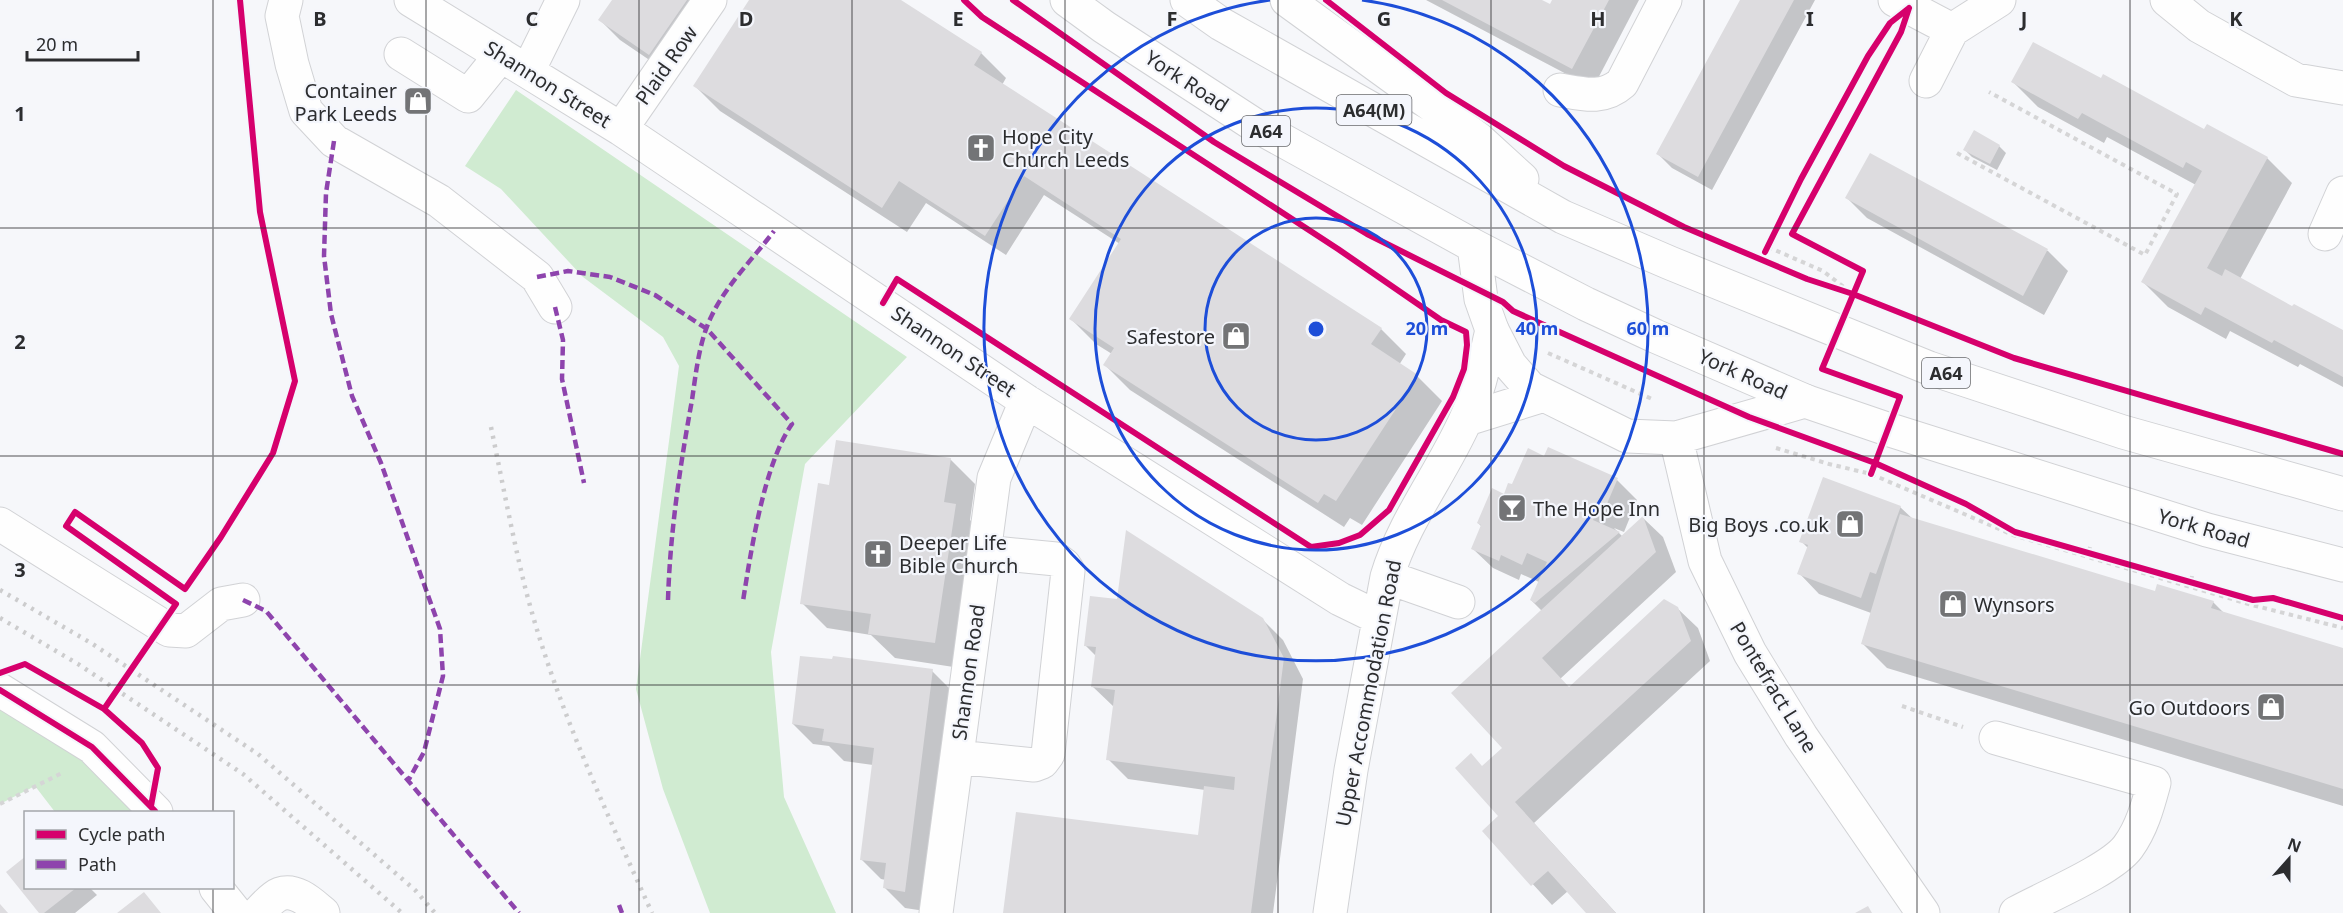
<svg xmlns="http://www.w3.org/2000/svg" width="2343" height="913" font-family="'Noto Sans',sans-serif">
<rect width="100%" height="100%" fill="#f6f7fa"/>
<!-- green -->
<path fill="#d0ebd1" d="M516 90 907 357 805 464 771 652 784 797 836 913H710L663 789 636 689 679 366 663 337 583 277 501 189 465 166Z
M0 690 156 812H55L35 786 0 804Z"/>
<!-- shadow -->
<path fill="#0003" d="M614 0H721L670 74 620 40 600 20Z
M751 0H898L981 53 1006 78 1002 85 1381 329 1406 354 1399 365 1417 376 1442 401 1362 525 1350 518 1344 527 1130 390 1105 365 1112 354 1096 344 1071 319 1120 244 1044 195 1006 255 926 203 907 232 720 111 695 86Z
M1426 0H1539L1550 6 1553 0H1639L1593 88Z
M1742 0H1815L1712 190 1672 168 1658 154Z
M2013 82 2205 131 2267 158 2292 183 2240 279 2293 308 2343 332V387L2300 364 2298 367 2230 331 2226 339 2168 307 2143 282 2196 185 2107 137 2104 143 2038 107Z
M1999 146 2006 153 1997 170 1972 157 1965 150Z
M1870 155 2048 251 2068 271 2044 315 1867 218 1847 198Z
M1549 449 1617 480 1637 500 1624 532 1614 528 1622 536 1643 518 1663 537 1676 572 1560 679 1569 688 1677 608 1698 628 1710 661 1534 823 1616 913H1588L1568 891 1552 905 1484 831 1500 816 1483 767 1504 748 1542 611 1531 600 1539 582 1521 574 1519 580 1493 568 1472 548 1482 527 1478 523 1513 486 1545 458Z
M950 459 975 484 970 520 980 531 960 668 895 658 871 635 827 628 802 603 830 487Z
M1900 507 1914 520 2156 593 2213 602 2225 614 2343 650V806L1887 668 1862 643 1871 613 1819 594 1799 573 1808 548 1801 541Z
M1262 619 1283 640 1303 679 1273 913H1005L1199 837 1205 790 1128 779 1108 759 1114 707 1092 686 1096 656 1085 645Z
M932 671 952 691 925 911 905 908 885 888 886 880 881 879 861 859 873 765 844 761 829 746 813 744 793 724Z
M26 888H90L97 895 75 913H41Z"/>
<!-- building -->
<path fill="#dddcdf" d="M612 0H687L649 55 598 20Z
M749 0H901L982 52 974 65 1382 328 1371 344 1418 375 1336 501 1324 494 1318 503 1103 365 1114 348 1069 319 1121 239 1024 176 985 236 899 181 882 208 693 86Z
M1442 0H1542L1550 4 1552 0H1609L1572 69Z
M1740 0H1794L1698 177 1656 154Z
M2033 42 2101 78 2103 74 2204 129 2207 124 2268 157 2207 268 2222 276 2225 269 2292 306 2294 304 2343 330V377L2274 340 2272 343 2205 307 2201 315 2141 282 2202 171 2186 162 2183 168 2082 113 2078 119 2011 82Z
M1974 130 2000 145 1990 164 1963 150Z
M1870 153 2048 249 2023 296 1845 198Z
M836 440 951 458 944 502 956 504 935 643 868 634 871 614 800 604 818 483 829 485Z
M1548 447 1618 478 1603 513 1597 510 1593 520 1620 532 1535 603 1530 600 1547 562 1527 553 1522 565 1501 555 1499 561 1471 549 1481 525 1477 523 1492 488 1504 494 1508 483 1512 484 1528 448 1544 456Z
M1823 477 1901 506 1876 574 1870 572 1861 598 1797 574 1808 545 1799 542Z
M1900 514 2155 591 2157 584 2214 601 2211 608 2343 648V789L1861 644Z
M1643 516 1656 552 1542 658 1569 687 1664 599 1678 607 1691 641 1515 802 1616 913H1586L1548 871 1531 886 1482 831 1498 816 1455 768 1471 753 1482 766 1502 748 1451 693Z
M1126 530 1263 618 1284 658 1251 913H1003L1016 812 1198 835 1204 786 1234 790 1235 777 1106 760 1115 690 1091 687 1096 647 1084 646 1090 596 1117 599Z
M800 656 832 659 833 656 933 669 905 892 883 888 886 863 860 860 874 748 822 741 824 729 792 724Z
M26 856V888H76L44 913H39L6 872Z
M144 892 161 913H117Z
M0 904 8 913H0Z
M1868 906 1872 913H1855Z"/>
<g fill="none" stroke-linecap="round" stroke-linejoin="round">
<!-- minor casing -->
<g stroke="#d1d2d5" stroke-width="35">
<path id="minor" d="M286 0 282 16 292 64 306 111 334 141 439 201 537 277 555 307
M411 0 621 129 1026 401 1340 599 1379 618
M1895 0 1952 30 1999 0
M2167 0 2199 26 2296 80 2343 88
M401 54 468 96 501 55
M528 71 563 0
M1926 81 1952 30
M1560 90C1583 94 1603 100 1622 83L1665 0
M621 129 710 0
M2325 234 2343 193
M1492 330 1510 365 1530 388 1627 436 1676 438 1805 401
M1467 419 1544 395
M1676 438 1705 561 1750 653 1801 736 1923 913
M0 524 169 630 186 631 221 604 243 600
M1387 577 1458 602
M0 690 92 747 156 812
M1996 738 2154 783C2148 805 2142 828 2128 847 2111 870 2043 898 2016 913
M957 757 1034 765 1042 762 1048 754 1068 571 1064 565 1056 559 984 552
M216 888 236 913
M258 913C264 907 272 897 280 894 296 888 312 904 323 913
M936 913 994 478 1026 401
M1330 913 1351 770 1387 577C1404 520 1442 473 1466 419 1479 391 1485 360 1492 330"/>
</g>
<!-- highway casing -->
<g stroke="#d1d2d5" stroke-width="35">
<path id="highway" d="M1067 0 1104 27 1253 124 1474 246 1586 304 1655 336 1805 401 1887 429 2207 530 2343 565
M1187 0 1221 24 1563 217 1670 263 1929 368 2123 432 2343 494
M1287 0 1477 138 1522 179
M1474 246 1481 299 1492 330"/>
</g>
<!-- path -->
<path stroke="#d5d5d6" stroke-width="4" stroke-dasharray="4.5 4.5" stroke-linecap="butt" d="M964 0 982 17 1452 326
M1957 153 2145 255 2177 194 1989 92
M1768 247 1823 271 1853 294
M1548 353 1652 399
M1776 448 1829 464 1871 474 2013 535 2252 605 2343 628
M67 525 75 512 184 589
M1324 545 1339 543 1365 531
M2088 557 2090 547
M192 579 221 537 273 453 295 381 260 212 240 0
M2190 587 2192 576
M1902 706 1963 727
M0 804 64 772"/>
<!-- minor -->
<use href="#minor" stroke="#fefefe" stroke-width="33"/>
<!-- highway -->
<use href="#highway" stroke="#fefefe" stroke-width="33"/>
<!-- rail -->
<path stroke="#cccccd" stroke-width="4.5" stroke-dasharray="3 6" stroke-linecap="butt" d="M491 427C502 480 512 534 525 587 554 700 604 807 652 913
M0 590 91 643 258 754 415 890 435 913
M0 618 78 664 243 774 402 913"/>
<!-- path-bridge -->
<path stroke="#d5d5d6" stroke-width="4" stroke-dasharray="4.5 4.5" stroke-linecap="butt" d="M104 709 176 604"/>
<!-- quiet -->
<path stroke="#8e44ad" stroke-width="4.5" stroke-dasharray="9 4.5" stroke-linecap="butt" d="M334 141 326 193 324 256 331 314 352 396 381 463 440 629 443 676 424 752 408 781
M537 277 568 271 610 277 655 295 707 329 792 424C764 464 751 551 743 601
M555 307 563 340 562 379 584 483
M243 600 266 611 519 913
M668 600C670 533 680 466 692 400 696 373 699 341 712 315 727 284 753 259 774 231
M619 905 622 913"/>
<!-- cycleway casing -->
<g stroke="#f4f6fc" stroke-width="10">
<path id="cycleway" d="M1013 0 1214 142 1367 234 1503 302 1513 311 1749 417 1875 463 1966 504 2015 532 2253 600 2273 598 2343 618
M1326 0 1446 93 1564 166 1684 227 1807 279 1853 294 2014 358 2343 454
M1765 252 1801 179 1868 56 1890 23 1909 8
M883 303 897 279 1311 547 1339 543 1360 535 1389 510 1453 397 1464 369 1467 345 1466 332 1441 320 1338 249 982 17 964 0
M1871 474 1900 397 1822 369 1863 271 1792 234 1901 32 1909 8
M0 673 25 664 104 709 142 743 158 768 151 806
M0 690 92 747 155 811
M104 709 176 604 66 526 75 512 185 589 221 537 273 453 295 381 260 212 240 0"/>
</g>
<!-- cycleway -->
<use href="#cycleway" stroke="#d6006c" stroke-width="6"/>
</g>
<!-- grid -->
<path fill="none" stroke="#2c2d2f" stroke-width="1.5" stroke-opacity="0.55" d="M213 0V812M426 0V913M639 0V913M852 0V913M1065 0V913M1278 0V913M1491 0V913M1704 0V913M1917 0V913M2130 0V913M0 228H2343M0 456H2343M0 685H2343M213 888V913"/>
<!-- distance rings -->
<g fill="none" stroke="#1d4ed8" stroke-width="3">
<circle cx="1316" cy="329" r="111"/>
<circle cx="1316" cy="329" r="221"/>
<path d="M1362 0A332 332 0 1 1 1270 0"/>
</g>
<!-- icons -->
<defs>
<g id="shop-square" transform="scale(1.5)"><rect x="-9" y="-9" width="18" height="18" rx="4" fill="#737476" stroke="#f4f6fc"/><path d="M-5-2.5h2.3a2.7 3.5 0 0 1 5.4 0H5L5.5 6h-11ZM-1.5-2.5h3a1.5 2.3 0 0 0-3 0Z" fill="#fff"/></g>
<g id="church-square" transform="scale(1.5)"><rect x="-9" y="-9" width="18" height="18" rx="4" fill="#737476" stroke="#f4f6fc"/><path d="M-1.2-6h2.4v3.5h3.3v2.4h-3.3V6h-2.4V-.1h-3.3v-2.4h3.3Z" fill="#fff"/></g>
<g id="bar-square" transform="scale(1.5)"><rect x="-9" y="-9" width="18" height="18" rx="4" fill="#737476" stroke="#f4f6fc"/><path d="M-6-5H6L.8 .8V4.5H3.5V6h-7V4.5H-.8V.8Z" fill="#fff"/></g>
</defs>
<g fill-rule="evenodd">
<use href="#shop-square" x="418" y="101"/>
<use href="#church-square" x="981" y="148"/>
<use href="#shop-square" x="1236" y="336"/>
<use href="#bar-square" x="1512" y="508"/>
<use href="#shop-square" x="1850" y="524"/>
<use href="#church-square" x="878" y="554"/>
<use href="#shop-square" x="1953" y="604"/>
<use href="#shop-square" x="2271" y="707"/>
</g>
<g text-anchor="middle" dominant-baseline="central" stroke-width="4.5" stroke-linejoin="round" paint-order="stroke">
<!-- shield labels -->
<g fill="#f4f6fc" stroke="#68696c" stroke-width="1.5">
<rect x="1336.5" y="95" width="75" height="30" rx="4.5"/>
<rect x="1242" y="116" width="48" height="30" rx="4.5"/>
<rect x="1922" y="358" width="48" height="30" rx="4.5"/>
</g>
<g font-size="18" font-weight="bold" fill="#2c2d2f">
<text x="1374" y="110">A64(M)</text>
<text x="1266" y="131">A64</text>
<text x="1946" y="373">A64</text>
</g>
<!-- street labels -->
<g font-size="20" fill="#2c2d2f" stroke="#f4f6fc">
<text transform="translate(666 65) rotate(-55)">Plaid Row</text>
<text transform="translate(1187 81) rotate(33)">York Road</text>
<text transform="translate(548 84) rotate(32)">Shannon Street</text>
<text transform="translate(954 351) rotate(34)">Shannon Street</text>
<text transform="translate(1743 374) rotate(24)">York Road</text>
<text transform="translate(2204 528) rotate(16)">York Road</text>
<text transform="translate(968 672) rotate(-82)">Shannon Road</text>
<text transform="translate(1774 687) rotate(59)">Pontefract Lane</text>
<text transform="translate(1368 693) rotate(-79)">Upper Accommodation Road</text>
</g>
<!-- poi labels -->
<g font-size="20" fill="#2c2d2f" stroke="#f4f6fc" text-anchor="end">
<text x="397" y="90">Container<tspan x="397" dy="23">Park Leeds</tspan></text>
<text x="1002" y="136" text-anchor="start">Hope City<tspan x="1002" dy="23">Church Leeds</tspan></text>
<text x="1215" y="336">Safestore</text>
<text x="1533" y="508" text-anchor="start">The Hope Inn</text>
<text x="1829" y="524">Big Boys .co.uk</text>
<text x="899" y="542" text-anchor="start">Deeper Life<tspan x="899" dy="23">Bible Church</tspan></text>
<text x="1974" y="604" text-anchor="start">Wynsors</text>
<text x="2250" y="707">Go Outdoors</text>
</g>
</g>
<g font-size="20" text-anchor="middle" font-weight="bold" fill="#2c2d2f" stroke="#f4f6fc" stroke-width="4.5" stroke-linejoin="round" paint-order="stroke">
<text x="320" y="26">B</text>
<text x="532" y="26">C</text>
<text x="746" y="26">D</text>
<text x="958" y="26">E</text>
<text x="1172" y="26">F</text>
<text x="1384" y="26">G</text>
<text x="1598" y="26">H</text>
<text x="1810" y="26">I</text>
<text x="2024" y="26">J</text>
<text x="2236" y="26">K</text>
<text x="20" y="121">1</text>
<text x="20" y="349">2</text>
<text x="20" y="577">3</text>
</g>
<circle cx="1316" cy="329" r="9" fill="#1d4ed8" stroke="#f4f6fc" stroke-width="3"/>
<g font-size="18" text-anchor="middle" font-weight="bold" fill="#1d4ed8" stroke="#f4f6fc" stroke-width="4.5" stroke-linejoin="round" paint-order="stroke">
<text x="1427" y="335">20 m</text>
<text x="1537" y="335">40 m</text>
<text x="1648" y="335">60 m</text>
</g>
<!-- legend -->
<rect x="24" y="811" width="210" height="78" fill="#f4f6fc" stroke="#a4a6aa" stroke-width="1.5"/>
<rect x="36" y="830" width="30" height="9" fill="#d6006c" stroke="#a4a6aa" stroke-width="1.5"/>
<text x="78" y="841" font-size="18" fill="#2c2d2f">Cycle path</text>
<rect x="36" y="860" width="30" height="9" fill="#8e44ad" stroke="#a4a6aa" stroke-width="1.5"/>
<text x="78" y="871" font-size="18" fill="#2c2d2f">Path</text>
<!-- north arrow -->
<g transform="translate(2289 859) rotate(21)" stroke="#f4f6fc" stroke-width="4.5" paint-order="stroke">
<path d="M0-4.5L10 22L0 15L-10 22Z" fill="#2c2d2f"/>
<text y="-9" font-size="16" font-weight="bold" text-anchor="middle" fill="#2c2d2f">N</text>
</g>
<!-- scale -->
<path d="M27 51v9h111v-9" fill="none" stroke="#2c2d2f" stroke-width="3"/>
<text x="36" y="51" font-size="18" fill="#2c2d2f" stroke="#f4f6fc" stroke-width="4.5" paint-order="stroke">20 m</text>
</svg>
